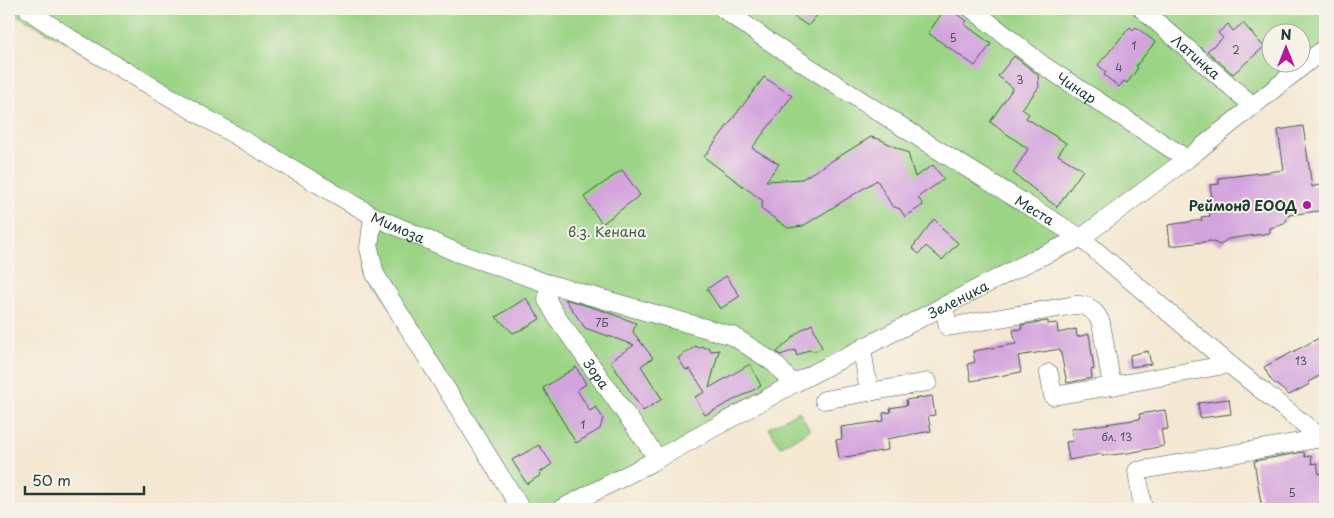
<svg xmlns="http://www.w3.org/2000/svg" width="1334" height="518" font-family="'Playpen Sans',sans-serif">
<rect width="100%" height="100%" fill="#f7f3e8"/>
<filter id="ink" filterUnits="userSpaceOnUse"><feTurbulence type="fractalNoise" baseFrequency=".02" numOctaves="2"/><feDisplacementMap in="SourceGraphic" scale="10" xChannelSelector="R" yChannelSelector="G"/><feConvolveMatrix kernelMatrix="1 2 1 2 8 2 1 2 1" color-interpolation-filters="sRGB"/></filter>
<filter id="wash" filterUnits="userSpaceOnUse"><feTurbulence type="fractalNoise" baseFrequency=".0096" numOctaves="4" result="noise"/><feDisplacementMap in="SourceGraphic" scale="20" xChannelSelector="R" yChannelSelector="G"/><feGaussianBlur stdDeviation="1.12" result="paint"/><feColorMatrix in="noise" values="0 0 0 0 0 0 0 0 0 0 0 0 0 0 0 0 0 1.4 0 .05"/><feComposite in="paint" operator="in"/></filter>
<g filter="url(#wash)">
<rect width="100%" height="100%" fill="#f5e8d3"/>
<!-- green -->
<path fill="#9cd486" stroke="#5e885d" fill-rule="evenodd" d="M9 9H1325V49L1081 238 561 509H521L367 270 368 204 9 11ZM1272 32H1302V62H1272Z
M799 411 810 430 780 447 769 428Z"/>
<g id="blocks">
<!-- building -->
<path fill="#d3a3dd" d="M783 9H822L808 26Z
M945 9H949L967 21 964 24 991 44 975 66 928 33Z
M1243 23 1264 47 1233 74 1207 51 1223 38 1218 33 1228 24 1233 31Z
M1130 27 1133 30 1136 27 1155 42 1136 66 1138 68 1127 83 1124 81 1119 87 1104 75 1106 72 1098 65Z
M1014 56 1038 75 1039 87 1022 109 1029 114 1026 118 1066 143 1058 155 1083 170 1057 207 1013 173 1028 149 990 122 1013 88 998 76Z
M764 77 792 96 752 148 779 164 766 181 802 179 871 137 879 139 908 153 915 177 933 165 944 179 918 197 923 205 905 217 900 209 892 206 877 180 803 226 788 228 761 209 763 201 704 157Z
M1303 126 1312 187 1325 183V210L1289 215 1284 224 1270 228V233L1228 239 1220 245 1211 241 1170 246 1168 225 1202 220 1201 217 1210 216 1208 199 1212 198 1210 185 1219 184V178L1284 170 1278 130Z
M622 170 640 195 602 224 584 197Z
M934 219 943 228 942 229 958 243 942 260 926 246 919 254 912 248Z
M726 276 740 296 720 309 707 289Z
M526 298 540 319 525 328 513 333 496 317Z
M565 299 604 311 636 323 633 332 653 358 641 366 662 399 643 411 610 361 634 345 585 328Z
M1048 321V324L1057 323 1058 333 1076 329 1077 337 1089 334 1094 369 1091 370 1092 378 1067 383 1060 349 1018 356 1021 372 971 381 968 364 975 362 973 351 1016 344 1013 330 1022 329 1021 325Z
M812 324 822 348 815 351 808 350 797 356 795 350 780 355 777 352 800 331Z
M1325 335V373L1308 382 1310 384 1289 395 1271 380 1264 367Z
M696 346 698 348 702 346 704 348 708 347 711 351 719 350 709 388 750 364 761 386 705 415 695 397 705 392 690 369 686 370 678 358Z
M1148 351 1151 364 1131 367 1130 355Z
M576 367 586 384 577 390 590 411 596 407 603 418 600 429 576 443 543 388Z
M932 396 935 415 928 416 931 431 887 439 888 450 839 458 836 440 842 439 841 427 884 421 883 413 891 412 890 408 907 405 906 400Z
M1229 399 1231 414 1200 418 1198 403Z
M1165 410 1168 429 1161 430 1164 446 1128 453 1102 456V454L1069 460 1066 442 1073 441 1071 429 1140 419 1139 414Z
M539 445 552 464 539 473 541 475 527 484 512 460Z
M1304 452 1305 457 1311 456 1312 464 1317 463 1319 474 1325 473V509H1262L1254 461Z"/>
</g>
</g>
<g filter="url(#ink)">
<use href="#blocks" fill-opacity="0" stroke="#3f574c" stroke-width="1"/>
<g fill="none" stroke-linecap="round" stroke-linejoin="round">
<!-- minor casing -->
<g stroke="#3f574c" stroke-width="19">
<g id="minor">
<path id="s1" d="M28 9 34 14 71 39 373 216 458 253 549 284 733 336 774 363 793 384"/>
<path id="s2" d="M723 9 767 40 946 155 1081 238 1229 364 1325 441"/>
<path id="s3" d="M972 9 1044 66 1187 159"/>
<path id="s4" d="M1142 9 1252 105"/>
<path d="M373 216 369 248 375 274 521 509"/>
<path id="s5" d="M549 284 547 300 558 319 658 459"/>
<path d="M944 306 948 327 1075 305C1088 304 1096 311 1101 323L1112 386 1053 396 1049 373"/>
<path d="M862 349 869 392 928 382"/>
<path d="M1112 386 1229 364"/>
<path d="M824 400 869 392"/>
<path id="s6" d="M561 509 652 462 793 384 1031 261 1081 238 1187 159 1325 48"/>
<path d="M1143 509 1137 471 1322 438"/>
</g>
</g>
<!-- minor -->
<use href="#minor" stroke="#fff" stroke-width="18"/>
</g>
</g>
<!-- markers -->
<circle fill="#b5179e" stroke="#f7f3e8" stroke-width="2" cx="1307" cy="205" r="5"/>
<g text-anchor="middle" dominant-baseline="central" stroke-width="4" stroke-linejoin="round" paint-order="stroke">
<!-- number labels -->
<g font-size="11" fill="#4c565e">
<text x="953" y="37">5</text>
<text x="1134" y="45">1</text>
<text x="1236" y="49">2</text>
<text x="1119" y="67">4</text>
<text x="1020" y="79">3</text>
<text x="602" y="322">7Б</text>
<text x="1301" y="360">13</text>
<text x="583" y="424">1</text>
<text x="1117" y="436">бл. 13</text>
<text x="1292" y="492">5</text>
</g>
<!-- street labels -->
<g font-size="14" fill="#1f3d34" stroke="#f7f3e8">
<text stroke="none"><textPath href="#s4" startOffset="72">Латинка</textPath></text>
<text stroke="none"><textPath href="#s3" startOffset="131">Чинар</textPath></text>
<text stroke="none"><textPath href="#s2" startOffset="371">Места</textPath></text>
<text stroke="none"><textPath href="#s1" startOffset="430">Мимоза</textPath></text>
<text stroke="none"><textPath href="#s6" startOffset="449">Зеленика</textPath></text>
<text stroke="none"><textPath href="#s5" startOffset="105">Зора</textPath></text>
</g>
<!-- poi labels -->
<g font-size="14" font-weight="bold" fill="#1f3d34" stroke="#f7f3e8" text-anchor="end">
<text x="1297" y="205">Реймонд ЕООД</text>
</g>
<!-- park labels -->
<g font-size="14" fill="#385b44" stroke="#f7f3e8">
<text x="607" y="231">в.з. Кенана</text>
</g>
</g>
<!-- margin -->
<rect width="1334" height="518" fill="none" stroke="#f7f3e8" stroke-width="30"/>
<!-- north arrow -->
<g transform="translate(1286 48)"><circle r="24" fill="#f7f3e8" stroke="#a1aaa0"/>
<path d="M0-4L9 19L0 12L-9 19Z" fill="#b5179e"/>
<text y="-8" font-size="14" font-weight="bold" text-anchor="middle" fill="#1f3d34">N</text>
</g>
<!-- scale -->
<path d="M25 486v8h119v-8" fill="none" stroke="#1f3d34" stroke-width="2.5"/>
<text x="32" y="486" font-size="15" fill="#1f3d34" stroke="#f7f3e8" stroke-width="4" paint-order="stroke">50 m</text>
</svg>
